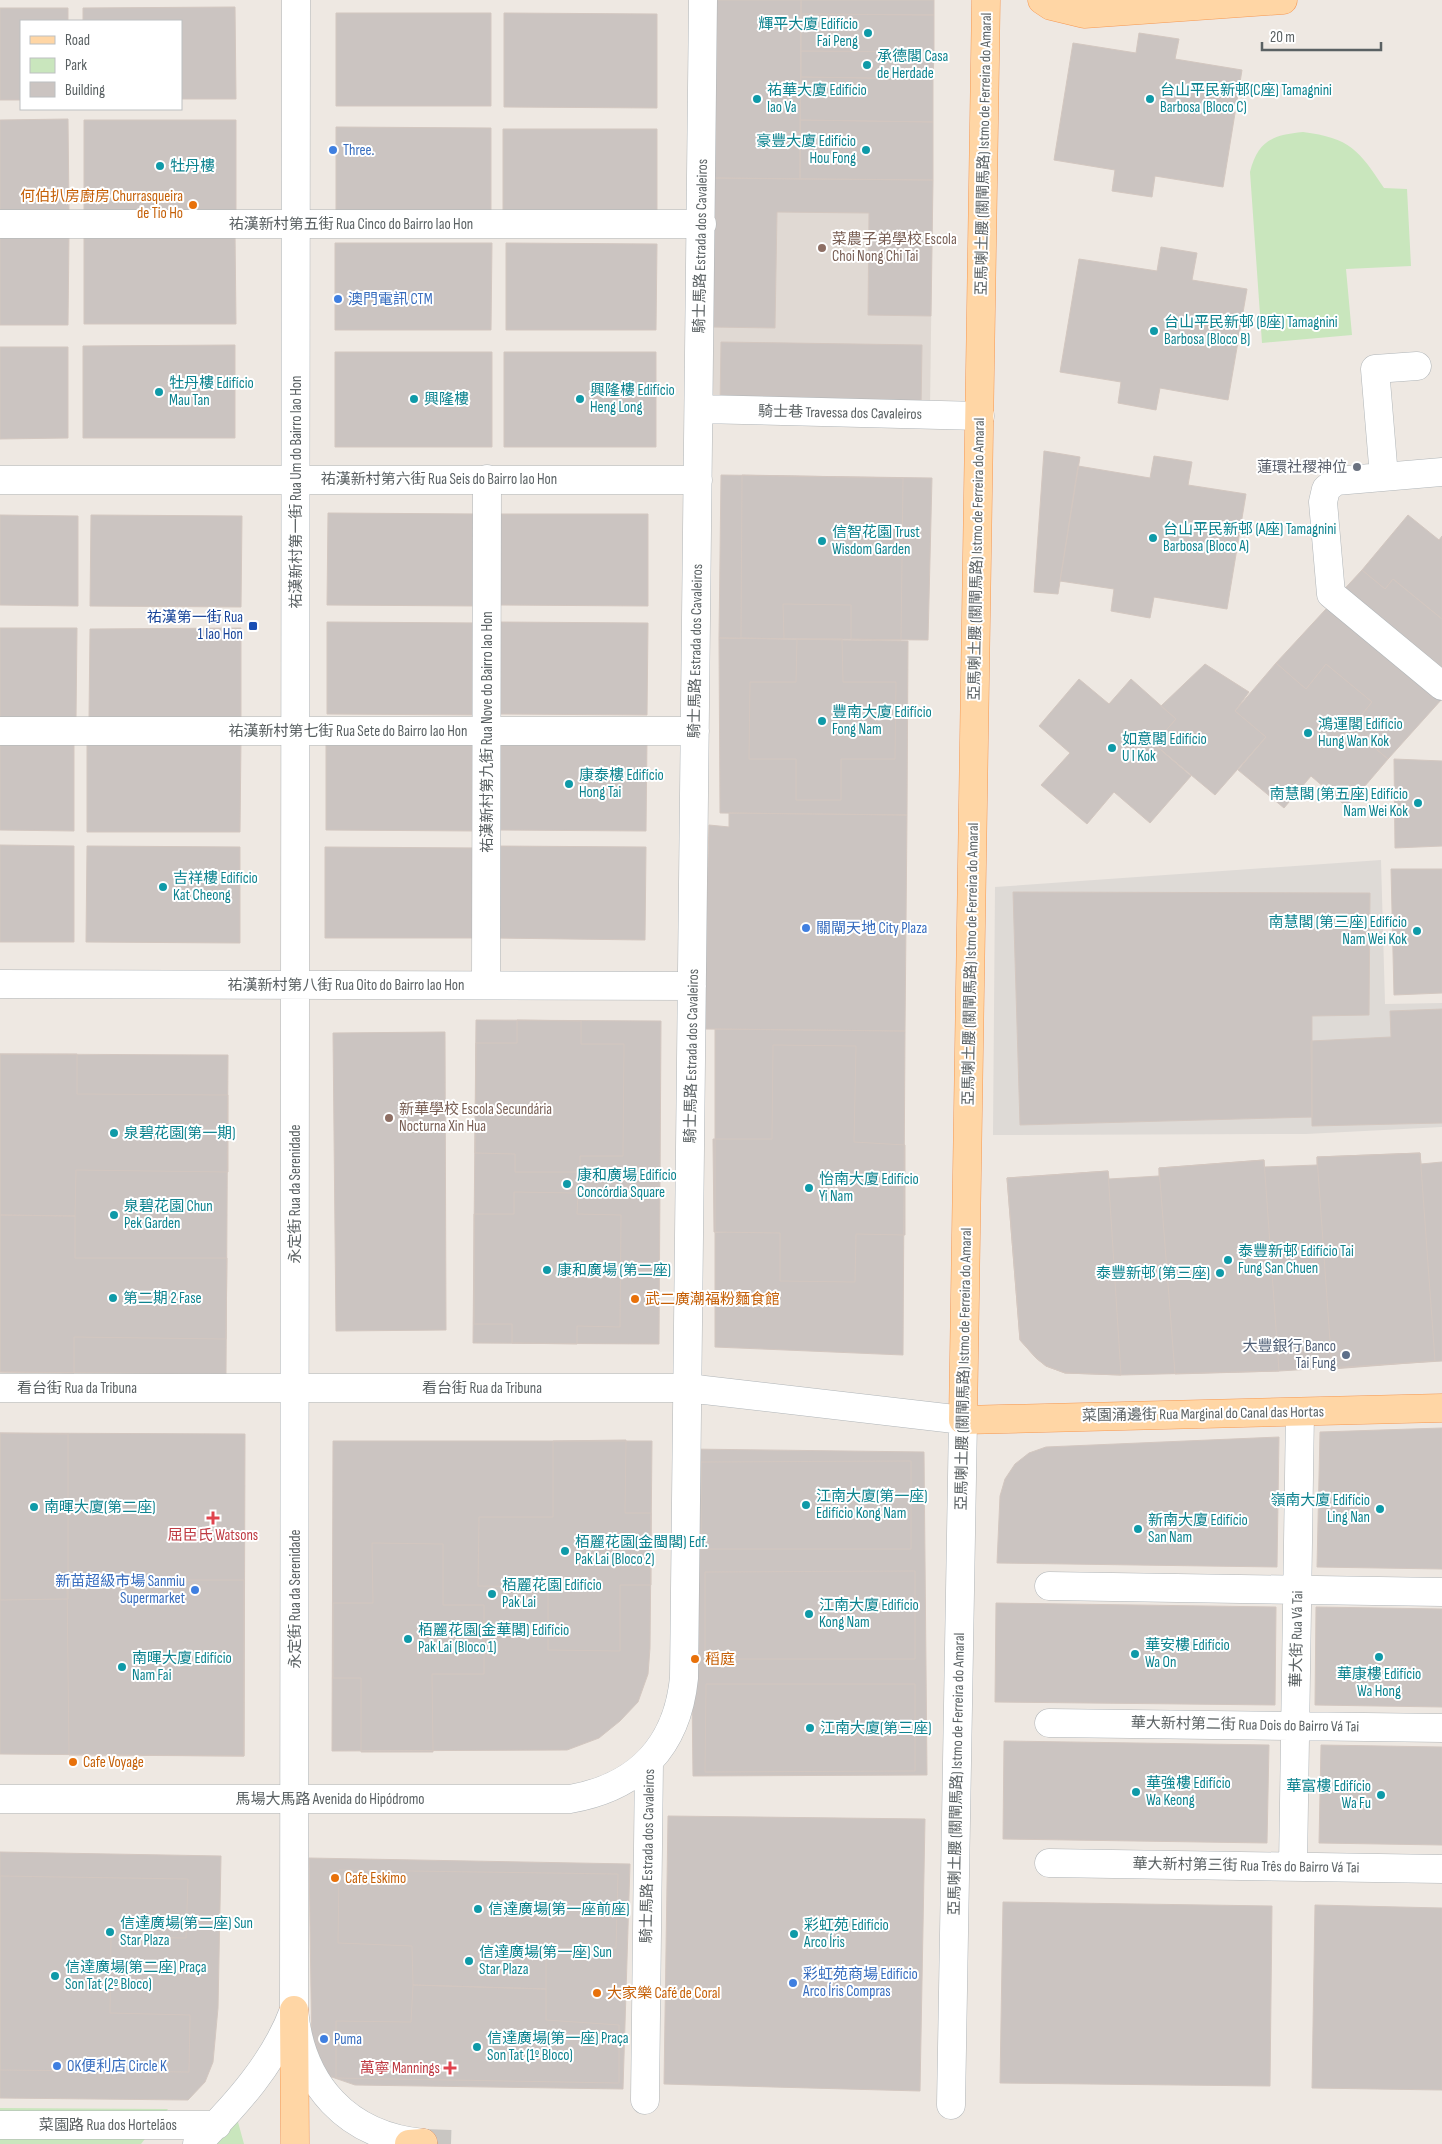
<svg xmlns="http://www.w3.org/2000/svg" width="1442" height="2144" font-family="'Sofia Sans Condensed','Noto Sans SC',sans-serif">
<rect width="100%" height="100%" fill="#eee8e2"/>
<!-- industrial -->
<path fill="#dedad6" d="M1381 860 1385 1004 1442 1003V1127L1306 1134 993 1135 995 887Z"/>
<!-- education -->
<path fill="#e0d9d3" d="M713 178 933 180 930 409 711 407Z"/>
<!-- green -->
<path fill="#c9e6bd" d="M1303 132C1350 138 1359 150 1384 188L1407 189 1411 266 1346 269 1352 335 1262 343 1250 172C1258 141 1272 135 1303 132Z
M0 2108 168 2109 141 2144H0Z
M235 2111 244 2144H211Z"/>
<!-- building -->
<path fill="#cbc4c1" stroke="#d3c7c0" d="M715 0H801L800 179 713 178Z
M801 0H934V15L801 14Z
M235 7 236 99H181V21H83V8Z
M0 8H68V21H21V100H0Z
M336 13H491V106H336Z
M504 13 657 14V108L504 107Z
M801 14 934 15V52L801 51Z
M1139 33 1179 39 1175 59 1242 70 1223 187 1155 176 1152 197 1112 191 1115 170 1054 160 1073 43 1136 53Z
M801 51 934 52 933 79 801 77Z
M801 77 933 79V122L800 120Z
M68 119 69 211 0 212V120Z
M84 120H236V212H84Z
M800 120 933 122V180L800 179Z
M336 127 491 128V220L336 221Z
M503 129H657V221L503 220Z
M713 178 933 180 931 316 868 315 869 213 777 212 775 328 711 327Z
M84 232H235L236 324H84Z
M0 233H69L68 325H0Z
M335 243H492L491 330H335Z
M506 243 657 244 656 330H506Z
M1161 247 1197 253 1192 280 1247 289 1228 400 1160 388 1156 410 1118 403 1121 382 1060 372 1079 259 1157 271Z
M721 342 922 345 921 409 720 407Z
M235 345V438H83V346Z
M0 347H68V438L0 439Z
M335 352H492V447H335Z
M504 352H656V447H504Z
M1044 451 1080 457 1058 594 1034 592Z
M1154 456 1192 462 1188 485 1246 494 1227 609 1154 597 1150 618 1111 611 1114 589 1060 581 1078 466 1150 478Z
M721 475 932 478 928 640 719 638Z
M742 475 903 478 901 640 851 639V605L783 604 784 639 741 638Z
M328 513 479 514 478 606 327 605Z
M494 514H648V606L494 605Z
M0 515 78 516V606L0 605Z
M91 515 242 516 241 607 90 606Z
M1408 515 1439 540 1442 536V619L1393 579 1385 589 1362 570Z
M1362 570 1385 589 1393 579 1442 619V699L1388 759 1351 728 1372 702 1326 664 1306 689 1276 663Z
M327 622 481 623V715L327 714Z
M497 622 648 623 647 715 496 714Z
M0 628H77L76 719H0Z
M241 628V718L89 719 90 629Z
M719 638 908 641 907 815 720 813Z
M797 639H842L843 682H896L895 759H841V800H796V759H749L750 682H796Z
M1276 663 1306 689 1326 664 1372 702 1351 728 1388 759 1347 807 1311 776 1284 808 1238 770 1266 737 1235 711Z
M1205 664 1249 692 1235 711 1266 737 1215 795 1154 744 1176 719 1161 706Z
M1079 679 1109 704 1131 679 1176 719 1154 744 1191 776 1150 823 1114 792 1087 824 1041 785 1070 753 1039 726Z
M326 738 478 739 477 831 326 830Z
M493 738 647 739 646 831 492 830Z
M0 740H74V831L0 830Z
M87 740H241L240 832H87Z
M1394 759 1442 761V846L1395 848Z
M729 813 907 815 905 1031 703 1029 709 825 729 827Z
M0 845 74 846V942H0Z
M87 846 240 847V943L86 942Z
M494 846 646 847 645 940 494 938Z
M325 847 480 848 479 938H325Z
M1391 869H1442V993L1394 995Z
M1013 892 1370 893 1369 1015 1312 1016V1117L1020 1125Z
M1442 1009V1123L1312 1126 1311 1041 1391 1037 1390 1011Z
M476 1020 661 1021 659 1344 473 1343Z
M517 1020 581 1021V1044H624L623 1156H580V1172H515V1154L475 1153 476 1043H517Z
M715 1029 905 1031 903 1355 715 1347Z
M445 1032 446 1330 336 1331 333 1033Z
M773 1045 856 1046 854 1142 905 1145V1235L856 1234 855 1282 780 1281V1233L714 1232 713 1139H772Z
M0 1054H77V1094L228 1095V1172L76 1170 75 1216 0 1215Z
M0 1054 228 1055 226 1374 0 1372Z
M1420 1153 1435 1361 1332 1369 1317 1157Z
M1420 1153 1421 1164 1442 1162V1361L1279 1371 1121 1375 1065 1373 1046 1366 1036 1358 1020 1340 1007 1178 1108 1171 1109 1179 1159 1176V1168L1264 1160V1167L1317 1165V1157Z
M1264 1160 1279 1371 1175 1374 1159 1168Z
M1108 1171 1121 1375 1065 1373 1046 1366 1036 1358 1020 1340 1007 1178Z
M514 1192 578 1193 577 1214 621 1215 620 1327 577 1326V1344L512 1343V1324H474V1214H514Z
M0 1215 75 1216V1258H227L226 1339 74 1337V1373L0 1372Z
M1442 1428V1569L1317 1567 1320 1432Z
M0 1433 245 1434 244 1756 0 1754Z
M0 1433 68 1434V1599L0 1600Z
M1279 1437 1277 1567 997 1563 1000 1496 1005 1479 1015 1464 1029 1453 1046 1447Z
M626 1440 625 1513H651V1585H620V1651L548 1650V1587L478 1586 479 1517H553V1441Z
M333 1441H652L650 1648 648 1674 638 1702 620 1721 599 1738 567 1750 332 1751Z
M689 1449 924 1452 927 1775 693 1776Z
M911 1461V1549H701V1462Z
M372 1543 443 1544V1605H484V1674H432L433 1752H361V1678H333V1603H373Z
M915 1571V1659H705V1572Z
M67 1580H244V1756L69 1755Z
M996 1603 1276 1607 1275 1705 995 1702Z
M1316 1607 1442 1609V1707L1315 1705Z
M706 1684H915V1771L705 1772Z
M1004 1741 1269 1745 1267 1843 1003 1839Z
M1321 1745 1442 1747V1845L1319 1843Z
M668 1816 925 1819 920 2091 664 2084Z
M0 1852 221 1856 218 2008 213 2062 205 2082 188 2100 0 2098Z
M309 1858 630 1864 623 2089 355 2085 326 2075 312 2058Z
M339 1870 618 1874 616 1948H546V1989L413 1985 412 1946 338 1943Z
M0 1876 188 1879 186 1938 111 1937 110 2013 190 2015 189 2072 0 2070Z
M1003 1902 1272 1906 1270 2086 1000 2083Z
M1315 1905 1442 1908V2090L1312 2088Z
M413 1985 546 1989V2020L619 2025V2083L336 2078V2021L411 2022Z"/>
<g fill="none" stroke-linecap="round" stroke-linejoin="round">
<!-- major-tunnel -->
<path stroke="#c9c6c2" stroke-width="28" stroke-dasharray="28 14" stroke-linecap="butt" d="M423 2143 455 2144"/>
<!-- minor casing -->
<g stroke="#b0b5b8" stroke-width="29">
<path id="minor" d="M296 0 294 2010C301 2085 347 2136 423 2143
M0 224H702
M700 409 980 416
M1442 472 1336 481 1326 489 1323 502 1331 594 1442 686
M1384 477 1375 369 1417 366
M0 480H698
M0 731H695
M0 984 692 986
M486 985 487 479
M0 1388H687L963 1420 951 2105
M1049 1586 1442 1592
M1049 1723 1442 1728
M0 1799H570C638 1787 677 1747 684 1678L703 0
M1049 1863 1442 1869
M1293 1867 1300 1412
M645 2100 649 1762
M0 2125H217
M197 2144C236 2105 275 2062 294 2010"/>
</g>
<!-- major casing -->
<g stroke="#f69852" stroke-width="29">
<path id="major" d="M986 0 963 1420 1442 1408
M1042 0 1051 6 1084 14 1283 0
M294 2010 295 2144
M409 2144 423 2143"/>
</g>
<!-- minor -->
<use href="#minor" stroke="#fff" stroke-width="28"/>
<!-- major -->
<use href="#major" stroke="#ffd6a5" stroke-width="28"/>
</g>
<!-- markers -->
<g fill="#0f9aa8" stroke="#fff" stroke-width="2">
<circle cx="868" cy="33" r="5"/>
<circle cx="867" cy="65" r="5"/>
<circle cx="757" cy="99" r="5"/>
<circle cx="1150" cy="99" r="5"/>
<circle cx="866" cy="150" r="5"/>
<circle cx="160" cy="166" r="5"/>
<circle cx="1154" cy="331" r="5"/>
<circle cx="159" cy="392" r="5"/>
<circle cx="414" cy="399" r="5"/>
<circle cx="580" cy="399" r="5"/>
<circle cx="1153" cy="538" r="5"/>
<circle cx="822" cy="541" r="5"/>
<circle cx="822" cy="721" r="5"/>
<circle cx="1308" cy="733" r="5"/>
<circle cx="1112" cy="748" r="5"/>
<circle cx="569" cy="784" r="5"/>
<circle cx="1418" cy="803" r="5"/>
<circle cx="163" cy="887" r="5"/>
<circle cx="1417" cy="931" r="5"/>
<circle cx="114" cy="1133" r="5"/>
<circle cx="567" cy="1184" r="5"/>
<circle cx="809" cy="1188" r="5"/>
<circle cx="114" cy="1215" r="5"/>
<circle cx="1228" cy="1260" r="5"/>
<circle cx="547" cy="1270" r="5"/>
<circle cx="1220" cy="1273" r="5"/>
<circle cx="113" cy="1298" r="5"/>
<circle cx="806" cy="1505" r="5"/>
<circle cx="34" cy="1507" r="5"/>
<circle cx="1380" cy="1509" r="5"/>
<circle cx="1138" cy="1529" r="5"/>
<circle cx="565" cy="1551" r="5"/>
<circle cx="492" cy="1594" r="5"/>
<circle cx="809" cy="1614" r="5"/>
<circle cx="408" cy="1639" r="5"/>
<circle cx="1135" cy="1654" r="5"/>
<circle cx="1379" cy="1657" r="5"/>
<circle cx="122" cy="1667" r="5"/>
<circle cx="810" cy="1728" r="5"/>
<circle cx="1136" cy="1792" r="5"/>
<circle cx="1381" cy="1795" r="5"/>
<circle cx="478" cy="1909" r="5"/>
<circle cx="110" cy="1932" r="5"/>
<circle cx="794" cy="1934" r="5"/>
<circle cx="469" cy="1961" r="5"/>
<circle cx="55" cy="1976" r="5"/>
<circle cx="477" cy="2047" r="5"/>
</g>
<g fill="#3f7fe0" stroke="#fff" stroke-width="2">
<circle cx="333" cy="150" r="5"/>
<circle cx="338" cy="299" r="5"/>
<circle cx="806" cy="928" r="5"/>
<circle cx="195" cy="1590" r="5"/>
<circle cx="793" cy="1983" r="5"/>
<circle cx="324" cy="2039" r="5"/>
<circle cx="57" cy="2066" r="5"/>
</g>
<g fill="#e8710a" stroke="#fff" stroke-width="2">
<circle cx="193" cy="205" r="5"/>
<circle cx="635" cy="1299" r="5"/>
<circle cx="695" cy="1659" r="5"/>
<circle cx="73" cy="1762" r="5"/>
<circle cx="335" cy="1878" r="5"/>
<circle cx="597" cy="1993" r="5"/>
</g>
<g fill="#8d6e63" stroke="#fff" stroke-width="2">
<circle cx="822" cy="248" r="5"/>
<circle cx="389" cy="1118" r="5"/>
</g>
<circle fill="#6b7280" stroke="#fff" stroke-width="2" cx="1357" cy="467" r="5"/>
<rect fill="#1a4fb4" stroke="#fff" stroke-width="2" x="248" y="621" width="10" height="10" rx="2.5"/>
<circle fill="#5c6f8a" stroke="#fff" stroke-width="2" cx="1346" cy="1355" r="5"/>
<g fill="#e0444e" stroke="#fff" stroke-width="2">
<path d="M210.5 1510.5h5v5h5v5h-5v5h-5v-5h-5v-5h5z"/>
<path d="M447.5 2060.5h5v5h5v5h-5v5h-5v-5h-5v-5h5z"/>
</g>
<g text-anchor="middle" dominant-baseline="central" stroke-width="4" stroke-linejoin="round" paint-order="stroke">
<!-- culture labels -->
<g font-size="15" fill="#0d838f" stroke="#fff" text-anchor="start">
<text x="858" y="24" text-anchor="end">輝平大廈 Edifício<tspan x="858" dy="17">Fai Peng</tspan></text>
<text x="877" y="56">承德閣 Casa<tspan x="877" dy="17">de Herdade</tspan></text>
<text x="767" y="90">祐華大廈 Edifício<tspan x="767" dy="17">Iao Va</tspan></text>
<text x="1160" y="90">台山平民新邨(C座) Tamagnini<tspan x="1160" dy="17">Barbosa (Bloco C)</tspan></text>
<text x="856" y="141" text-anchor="end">豪豐大廈 Edifício<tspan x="856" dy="17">Hou Fong</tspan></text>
<text x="170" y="166">牡丹樓</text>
<text x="1164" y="322">台山平民新邨 (B座) Tamagnini<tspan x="1164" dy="17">Barbosa (Bloco B)</tspan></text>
<text x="169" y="383">牡丹樓 Edifício<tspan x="169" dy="17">Mau Tan</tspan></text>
<text x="590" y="390">興隆樓 Edifício<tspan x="590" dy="17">Heng Long</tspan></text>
<text x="424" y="399">興隆樓</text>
<text x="1163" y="529">台山平民新邨 (A座) Tamagnini<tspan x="1163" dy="17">Barbosa (Bloco A)</tspan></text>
<text x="832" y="532">信智花園 Trust<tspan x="832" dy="17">Wisdom Garden</tspan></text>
<text x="832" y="712">豐南大廈 Edifício<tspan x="832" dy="17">Fong Nam</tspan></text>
<text x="1318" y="724">鴻運閣 Edifício<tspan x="1318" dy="17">Hung Wan Kok</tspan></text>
<text x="1122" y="739">如意閣 Edifício<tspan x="1122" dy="17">U I Kok</tspan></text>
<text x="579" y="775">康泰樓 Edifício<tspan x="579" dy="17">Hong Tai</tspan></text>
<text x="1408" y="794" text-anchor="end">南慧閣 (第五座) Edifício<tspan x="1408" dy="17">Nam Wei Kok</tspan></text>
<text x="173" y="878">吉祥樓 Edifício<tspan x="173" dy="17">Kat Cheong</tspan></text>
<text x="1407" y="922" text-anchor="end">南慧閣 (第三座) Edifício<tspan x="1407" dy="17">Nam Wei Kok</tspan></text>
<text x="124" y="1133">泉碧花園(第一期)</text>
<text x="577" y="1175">康和廣場 Edifício<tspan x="577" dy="17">Concórdia Square</tspan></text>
<text x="819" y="1179">怡南大廈 Edifício<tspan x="819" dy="17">Yi Nam</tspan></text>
<text x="124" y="1206">泉碧花園 Chun<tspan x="124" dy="17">Pek Garden</tspan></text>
<text x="1238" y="1251">泰豐新邨 Edifício Tai<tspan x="1238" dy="17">Fung San Chuen</tspan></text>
<text x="557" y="1270">康和廣場 (第二座)</text>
<text x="1210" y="1273" text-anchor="end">泰豐新邨 (第三座)</text>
<text x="123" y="1298">第二期 2 Fase</text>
<text x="816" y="1496">江南大廈(第一座)<tspan x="816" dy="17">Edifício Kong Nam</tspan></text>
<text x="1370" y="1500" text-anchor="end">嶺南大廈 Edifício<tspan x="1370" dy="17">Ling Nan</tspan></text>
<text x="44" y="1507">南暉大廈(第二座)</text>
<text x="1148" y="1520">新南大廈 Edifício<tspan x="1148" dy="17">San Nam</tspan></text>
<text x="575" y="1542">栢麗花園(金閩閣) Edf.<tspan x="575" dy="17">Pak Lai (Bloco 2)</tspan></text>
<text x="502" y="1585">栢麗花園 Edifício<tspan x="502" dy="17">Pak Lai</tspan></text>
<text x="819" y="1605">江南大廈 Edifício<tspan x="819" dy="17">Kong Nam</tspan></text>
<text x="418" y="1630">栢麗花園(金華閣) Edifício<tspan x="418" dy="17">Pak Lai (Bloco 1)</tspan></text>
<text x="1145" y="1645">華安樓 Edifício<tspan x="1145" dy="17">Wa On</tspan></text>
<text x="132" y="1658">南暉大廈 Edifício<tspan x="132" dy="17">Nam Fai</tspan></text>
<text x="1379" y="1674" text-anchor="middle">華康樓 Edifício<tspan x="1379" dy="17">Wa Hong</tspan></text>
<text x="820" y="1728">江南大廈(第三座)</text>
<text x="1146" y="1783">華強樓 Edifício<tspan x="1146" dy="17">Wa Keong</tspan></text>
<text x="1371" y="1786" text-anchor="end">華富樓 Edifício<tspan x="1371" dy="17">Wa Fu</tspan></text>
<text x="488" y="1909">信達廣場(第一座前座)</text>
<text x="120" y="1923">信達廣場(第二座) Sun<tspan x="120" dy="17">Star Plaza</tspan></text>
<text x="804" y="1925">彩虹苑 Edifício<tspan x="804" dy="17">Arco Íris</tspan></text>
<text x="479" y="1952">信達廣場(第一座) Sun<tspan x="479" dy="17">Star Plaza</tspan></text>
<text x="65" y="1967">信達廣場(第二座) Praça<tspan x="65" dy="17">Son Tat (2º Bloco)</tspan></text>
<text x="487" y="2038">信達廣場(第一座) Praça<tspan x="487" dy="17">Son Tat (1º Bloco)</tspan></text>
</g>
<!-- shop labels -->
<g font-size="15" fill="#366cbe" stroke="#fff" text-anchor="start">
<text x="343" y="150">Three.</text>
<text x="348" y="299">澳門電訊 CTM</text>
<text x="816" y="928">關閘天地 City Plaza</text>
<text x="185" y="1581" text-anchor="end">新苗超級市場 Sanmiu<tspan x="185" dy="17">Supermarket</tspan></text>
<text x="803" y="1974">彩虹苑商場 Edifício<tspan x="803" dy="17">Arco Íris Compras</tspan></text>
<text x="334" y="2039">Puma</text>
<text x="67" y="2066">OK便利店 Circle K</text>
</g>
<!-- street labels -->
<g font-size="15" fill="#5a6163" stroke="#fff">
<text transform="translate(984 154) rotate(-89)">亞馬喇土腰 (關閘馬路) Istmo de Ferreira do Amaral</text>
<text x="351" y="224">祐漢新村第五街 Rua Cinco do Bairro Iao Hon</text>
<text transform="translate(701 246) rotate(-89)">騎士馬路 Estrada dos Cavaleiros</text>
<text transform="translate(840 413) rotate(1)">騎士巷 Travessa dos Cavaleiros</text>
<text x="439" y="479">祐漢新村第六街 Rua Seis do Bairro Iao Hon</text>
<text transform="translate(296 492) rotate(-90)">祐漢新村第一街 Rua Um do Bairro Iao Hon</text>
<text transform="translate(977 559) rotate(-89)">亞馬喇土腰 (關閘馬路) Istmo de Ferreira do Amaral</text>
<text transform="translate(696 651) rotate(-89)">騎士馬路 Estrada dos Cavaleiros</text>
<text x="348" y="731">祐漢新村第七街 Rua Sete do Bairro Iao Hon</text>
<text transform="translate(487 732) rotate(-90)">祐漢新村第九街 Rua Nove do Bairro Iao Hon</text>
<text transform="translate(971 964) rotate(-89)">亞馬喇土腰 (關閘馬路) Istmo de Ferreira do Amaral</text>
<text x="346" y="985">祐漢新村第八街 Rua Oito do Bairro Iao Hon</text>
<text transform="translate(692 1056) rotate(-89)">騎士馬路 Estrada dos Cavaleiros</text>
<text transform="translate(295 1194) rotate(-90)">永定街 Rua da Serenidade</text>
<text transform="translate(964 1369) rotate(-89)">亞馬喇土腰 (關閘馬路) Istmo de Ferreira do Amaral</text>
<text x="77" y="1388">看台街 Rua da Tribuna</text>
<text x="482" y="1388">看台街 Rua da Tribuna</text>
<text transform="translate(1203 1414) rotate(-1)">菜園涌邊街 Rua Marginal do Canal das Hortas</text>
<text transform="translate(295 1599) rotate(-90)">永定街 Rua da Serenidade</text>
<text transform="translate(1297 1639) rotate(-89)">華大街 Rua Vá Tai</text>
<text transform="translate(1245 1725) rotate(1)">華大新村第二街 Rua Dois do Bairro Vá Tai</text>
<text transform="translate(957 1774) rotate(-89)">亞馬喇土腰 (關閘馬路) Istmo de Ferreira do Amaral</text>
<text x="330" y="1799">馬場大馬路 Avenida do Hipódromo</text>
<text transform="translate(648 1856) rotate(-89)">騎士馬路 Estrada dos Cavaleiros</text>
<text transform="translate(1246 1866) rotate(1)">華大新村第三街 Rua Três do Bairro Vá Tai</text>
<text x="108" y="2125">菜園路 Rua dos Hortelãos</text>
</g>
<!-- food labels -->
<g font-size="15" fill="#c56008" stroke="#fff" text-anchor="start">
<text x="183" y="196" text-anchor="end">何伯扒房廚房 Churrasqueira<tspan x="183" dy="17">de Tio Ho</tspan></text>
<text x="645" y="1299">武二廣潮福粉麵食館</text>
<text x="705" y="1659">稻庭</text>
<text x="83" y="1762">Cafe Voyage</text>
<text x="345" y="1878">Cafe Eskimo</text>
<text x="607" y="1993">大家樂 Café de Coral</text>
</g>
<!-- education labels -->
<g font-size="15" fill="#785e54" stroke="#fff" text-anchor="start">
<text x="832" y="239">菜農子弟學校 Escola<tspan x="832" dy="17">Choi Nong Chi Tai</tspan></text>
<text x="399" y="1109">新華學校 Escola Secundária<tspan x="399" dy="17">Nocturna Xin Hua</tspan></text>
</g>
<!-- worship labels -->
<g font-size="15" fill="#5b616d" stroke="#fff" text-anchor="end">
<text x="1347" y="467">蓮環社稷神位</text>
</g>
<!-- transit labels -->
<g font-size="15" fill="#164399" stroke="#fff" text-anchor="end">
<text x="243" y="617">祐漢第一街 Rua<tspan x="243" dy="17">1 Iao Hon</tspan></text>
</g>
<!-- service labels -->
<g font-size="15" fill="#4e5e75" stroke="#fff" text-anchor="end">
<text x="1336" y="1346">大豐銀行 Banco<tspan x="1336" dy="17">Tai Fung</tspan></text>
</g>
<!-- health labels -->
<g font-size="15" fill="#be3a42" stroke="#fff">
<text x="213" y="1535">屈臣氏 Watsons</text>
<text x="440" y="2068" text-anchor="end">萬寧 Mannings</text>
</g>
</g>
<!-- legend -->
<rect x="20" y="20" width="162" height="90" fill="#ffffff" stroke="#bdc0c1"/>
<rect x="30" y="36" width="25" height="8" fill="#ffd6a5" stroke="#bdc0c1"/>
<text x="65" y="45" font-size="15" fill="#5a6163">Road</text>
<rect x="30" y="58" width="25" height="15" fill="#c9e6bd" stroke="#bdc0c1"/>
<text x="65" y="70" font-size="15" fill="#5a6163">Park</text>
<rect x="30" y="82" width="25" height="15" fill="#cbc4c1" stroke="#bdc0c1"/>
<text x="65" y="95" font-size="15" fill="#5a6163">Building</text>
<!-- scale -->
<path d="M1262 42v8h119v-8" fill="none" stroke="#5a6163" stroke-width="2.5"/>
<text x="1270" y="42" font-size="15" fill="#5a6163" stroke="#ffffff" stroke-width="4" paint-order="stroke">20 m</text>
</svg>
